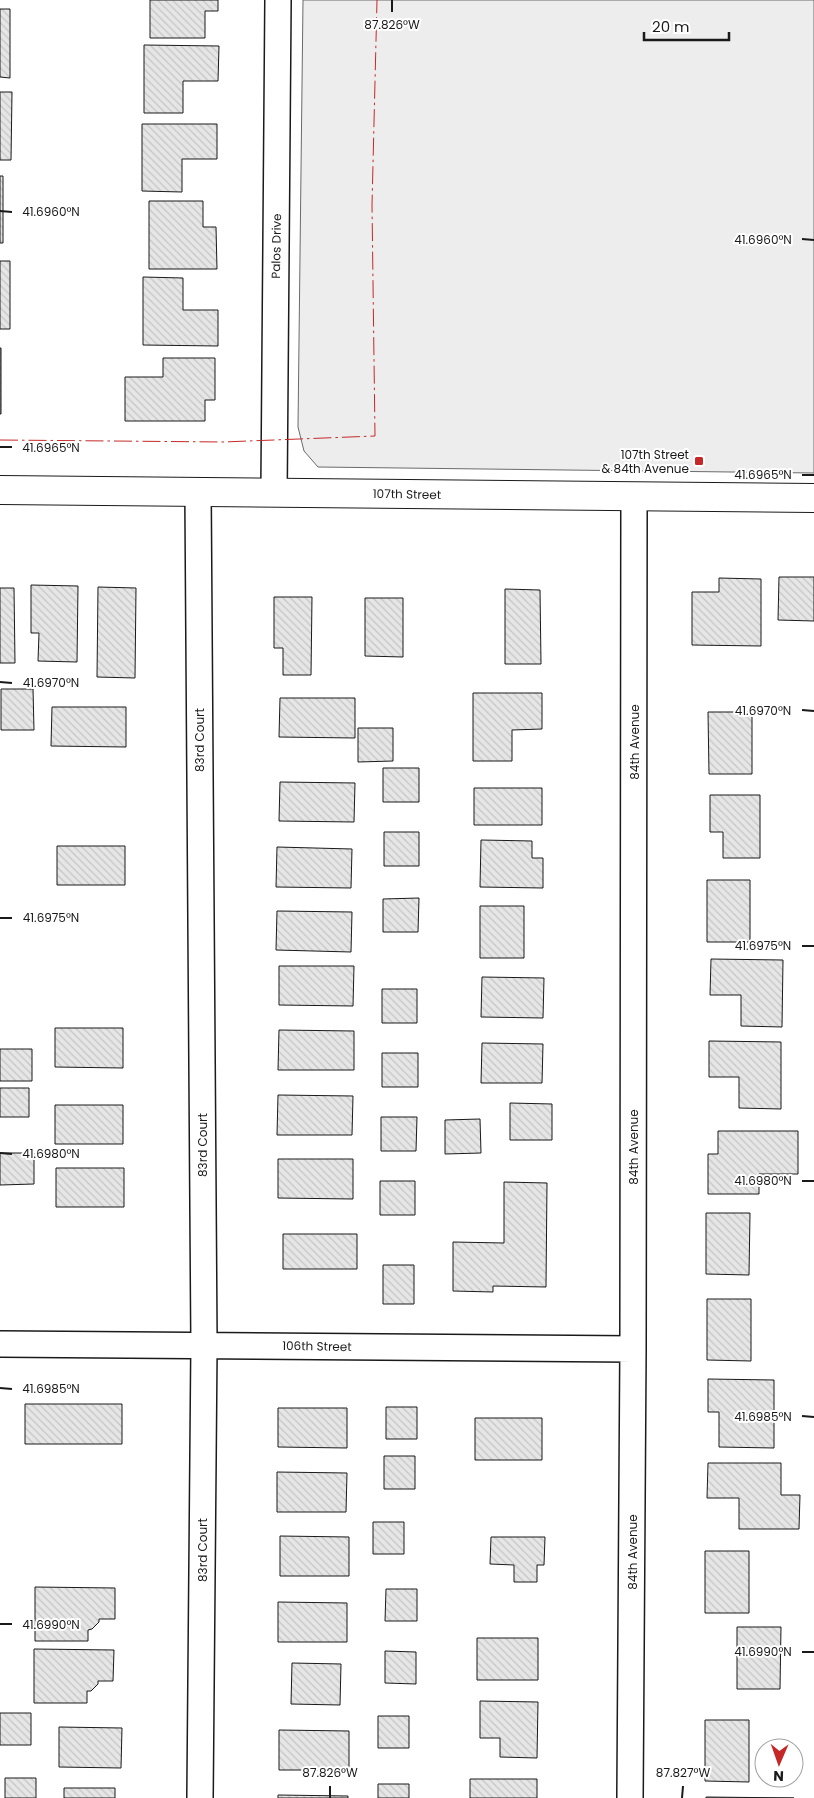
<svg xmlns="http://www.w3.org/2000/svg" width="814" height="1798" font-family="Poppins,sans-serif">
<defs>
<pattern id="building-back-hatch" width="6" height="6" patternUnits="userSpaceOnUse" patternTransform="scale(1.25)"><rect width="6" height="6" fill="#e6e6e6"/><path d="M-1 5l2 2M0 0l6 6M5-1l2 2" fill="none" stroke="#c5c5c5"/></pattern>
</defs>
<rect width="100%" height="100%" fill="#fff"/>
<!-- built -->
<path fill="#ededed" stroke="#6a6a6a" d="M303 0H814V473L318 467 304 451 298 427Z"/>
<!-- building -->
<path fill="url(#building-back-hatch)" stroke="#1a1a1a" d="M150 0H218V11H205V38H150Z
M0 9H10V78L0 77Z
M144 45 219 46 218 81H183V113H144Z
M0 92H12L11 160H0Z
M142 124H217V159H182V192L142 191Z
M0 176H3V243H0Z
M149 201H203V227H216L217 269H149Z
M0 261H10V329H0Z
M143 277 183 278V310H218V346L143 345Z
M0 348H1V414H0Z
M163 358H215V400H205V421H125V377H163Z
M779 577H814V621L778 620Z
M719 578 761 579V646L692 645V592H719Z
M31 585 78 586 77 662 38 661 39 633H31Z
M98 587 136 588 135 678 97 677Z
M0 588H14L15 663H0Z
M505 589 540 590 541 664H505Z
M274 597H312L311 675H283V648H274Z
M365 598H403V657L365 656Z
M1 689H33L34 730H1Z
M473 693H542V729L512 730V761H473Z
M280 698H355V738L279 737Z
M52 707H126V747L51 746Z
M708 712H752V774H709Z
M358 728H393V761L358 762Z
M383 768H419V802H383Z
M280 782 355 783 354 822 279 821Z
M474 788H542V825H474Z
M710 795H760V858H723V832H710Z
M384 832H419V866H384Z
M481 840 532 841V858H543V888L480 887Z
M57 846H125V885H57Z
M277 847 352 849 351 888 276 887Z
M707 880H750V942H707Z
M419 898 418 932H383V899Z
M480 906H524V958H480Z
M277 911 352 912 351 952 276 950Z
M711 959 783 960 782 1027 741 1026V995H710Z
M279 966H354L353 1006 279 1005Z
M482 977 544 978 543 1018 481 1017Z
M382 989H417V1023H382Z
M55 1028H123V1068L55 1067Z
M279 1030 354 1031V1070H278Z
M709 1041 781 1042V1109L739 1108V1077H709Z
M482 1043 543 1044 542 1083H481Z
M0 1049H32V1081H0Z
M382 1053H418V1087H382Z
M0 1088H29V1117H0Z
M278 1095 353 1096 352 1135H277Z
M510 1103 552 1104V1140H510Z
M55 1105H123V1144H55Z
M381 1117H417L416 1151H381Z
M480 1119 481 1153 445 1154V1120Z
M718 1131H798V1174H759V1194H708V1154H718Z
M0 1153H34V1184L0 1185Z
M278 1159H353V1199L278 1198Z
M56 1168H124V1207H56Z
M380 1181H415V1215H380Z
M504 1182 547 1183 546 1287 493 1286V1292L453 1291V1242L504 1243Z
M706 1213H750L749 1275 706 1274Z
M283 1234H357V1269H283Z
M383 1265H414V1304H383Z
M707 1299H751V1361L707 1360Z
M708 1379 774 1380V1448L719 1447V1412H708Z
M25 1404H122V1444H25Z
M386 1407H417V1439H386Z
M278 1408H347V1448L278 1447Z
M475 1418H542V1460H475Z
M384 1456H415V1489H384Z
M708 1463H781V1495H800L799 1529H739V1498H707Z
M277 1472 347 1473 346 1512H277Z
M373 1522H404V1554H373Z
M280 1536 349 1537V1576H280Z
M491 1537H545L544 1565H537V1582H514V1565L490 1564Z
M705 1551H749V1613H705Z
M35 1587 115 1588V1619H99V1622L92 1629 88 1630V1641H35Z
M386 1589H417V1621H385Z
M278 1602 347 1603V1642H278Z
M737 1627H781L780 1689H737Z
M477 1638H538V1680H477Z
M34 1649 114 1650 113 1681H98V1684L91 1691H87V1703H34Z
M385 1651 416 1652V1684L385 1683Z
M292 1663 341 1664 340 1705 291 1704Z
M480 1701 538 1702 537 1758 500 1757V1738H480Z
M0 1713H31V1745H0Z
M378 1716H409V1748H378Z
M705 1720H749V1782L705 1781Z
M59 1727 122 1728 121 1768 59 1767Z
M279 1730 349 1731V1770H279Z
M5 1778H36V1798H5Z
M470 1779H537V1798H470Z
M378 1784H409V1798H378Z
M64 1788H115V1798H64Z
M278 1795 348 1796V1798H278Z
M706 1797 794 1798H706Z"/>
<g fill="none" stroke-linecap="round" stroke-linejoin="round">
<!-- street casing -->
<g stroke="#1a1a1a" stroke-width="28">
<path id="street" d="M198 492 204 1345 200 1798
M274 492 278 0
M0 1344 633 1349
M630 1798 633 1349 634 496"/>
</g>
<!-- secondary casing -->
<g stroke="#1a1a1a" stroke-width="30">
<path id="secondary" d="M0 490 814 498"/>
</g>
<!-- street -->
<use href="#street" stroke="#fff" stroke-width="25"/>
<!-- secondary -->
<use href="#secondary" stroke="#fff" stroke-width="28"/>
<!-- power -->
<path stroke="#c62828" stroke-width="1" stroke-dasharray="18 4 2.5 4" stroke-linecap="butt" d="M0 440 223 442 375 436 372 205 377 0"/>
</g>
<!-- ticks -->
<path fill="none" stroke="#1a1a1a" stroke-width="2" d="M392 12V0M0 211 12 212M802 239 814 240M0 447H12M802 475H814M0 682 12 683M802 710 814 711M0 918H12M802 946H814M0 1153 12 1154M802 1181H814M0 1388 12 1389M802 1416 814 1417M0 1624H12M802 1652H814M330 1798V1786M682 1798 683 1786"/>
<!-- markers -->
<rect fill="#c62828" stroke="#fff" stroke-width="2" x="694" y="456" width="10" height="10" rx="2.5"/>
<g text-anchor="middle" dominant-baseline="central" stroke-width="4" stroke-linejoin="round" paint-order="stroke">
<!-- street labels -->
<g font-size="12" fill="#1a1a1a" stroke="#fff">
<text transform="translate(276 246) rotate(-89)">Palos Drive</text>
<text transform="translate(407 494) rotate(1)">107th Street</text>
<text transform="translate(199 740) rotate(-90)">83rd Court</text>
<text transform="translate(634 742) rotate(-90)">84th Avenue</text>
<text transform="translate(202 1145) rotate(-90)">83rd Court</text>
<text transform="translate(633 1147) rotate(-90)">84th Avenue</text>
<text transform="translate(317 1346) rotate(1)">106th Street</text>
<text transform="translate(202 1550) rotate(-90)">83rd Court</text>
<text transform="translate(632 1552) rotate(-90)">84th Avenue</text>
</g>
<!-- poi labels -->
<g font-size="12" fill="#1a1a1a" stroke="#fff" text-anchor="end">
<text x="689" y="454">107th Street<tspan x="689" dy="14">&amp; 84th Avenue</tspan></text>
</g>
</g>
<g font-size="12" text-anchor="middle" fill="#1a1a1a" stroke="#fff" stroke-width="4" stroke-linejoin="round" paint-order="stroke">
<text x="392" y="29">87.826°W</text>
<text x="51" y="216">41.6960°N</text>
<text x="763" y="244">41.6960°N</text>
<text x="51" y="452">41.6965°N</text>
<text x="763" y="479">41.6965°N</text>
<text x="51" y="687">41.6970°N</text>
<text x="763" y="715">41.6970°N</text>
<text x="51" y="922">41.6975°N</text>
<text x="763" y="950">41.6975°N</text>
<text x="51" y="1158">41.6980°N</text>
<text x="763" y="1185">41.6980°N</text>
<text x="51" y="1393">41.6985°N</text>
<text x="763" y="1421">41.6985°N</text>
<text x="51" y="1629">41.6990°N</text>
<text x="763" y="1656">41.6990°N</text>
<text x="330" y="1777">87.826°W</text>
<text x="683" y="1777">87.827°W</text>
</g>
<!-- north arrow -->
<g transform="translate(779 1763) rotate(182)"><circle r="24" fill="#ffffff" stroke="#a3a3a3"/>
<path d="M0-4L9 19L0 12L-9 19Z" fill="#c62828"/>
<text y="-8" font-size="14" font-weight="bold" text-anchor="middle" fill="#1a1a1a">N</text>
</g>
<!-- scale -->
<path d="M644 32v8h85v-8" fill="none" stroke="#1a1a1a" stroke-width="2.5"/>
<text x="652" y="32" font-size="15" fill="#1a1a1a" stroke="#ffffff" stroke-width="4" paint-order="stroke">20 m</text>
</svg>
